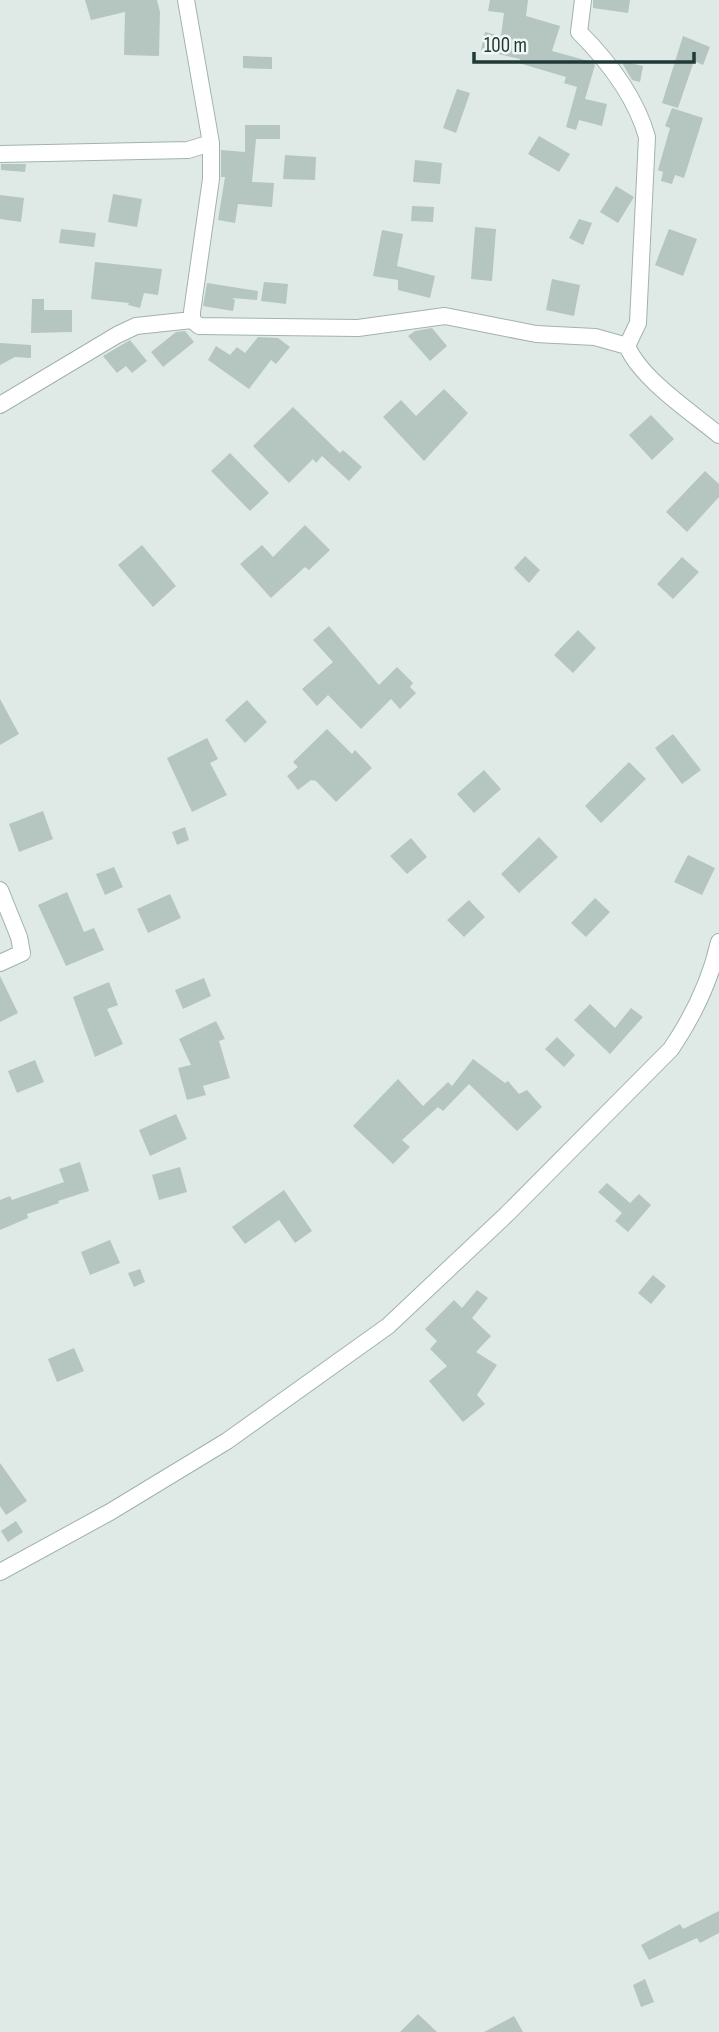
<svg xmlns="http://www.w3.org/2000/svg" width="719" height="2032" font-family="'Sofia Sans Condensed',sans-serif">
<rect width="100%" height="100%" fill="#dfeae6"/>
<!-- building -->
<path fill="#b5c5c0" d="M85 0H157L160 12 159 56 124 55 125 12 91 20Z
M490 0H528L526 16 560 26 552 51 592 62 595 65 585 99 607 104 602 126 579 120 576 130 566 127 577 87 564 83 566 77 519 63 520 59 481 50 485 32 501 36 504 13 488 11Z
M593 0H630L628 13 593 8Z
M683 36 710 47 703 65 694 61 678 108 662 103Z
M243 56 272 57V69L243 68Z
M621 61 643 66 640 82 632 80Z
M457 89 470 93 456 133 443 128Z
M672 108 703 118 684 178 675 175 672 184 661 181 663 172 658 170 670 128 665 126Z
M245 125H280V139H256L252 182 274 183 272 207 238 204 235 223 218 220 225 177H221V150L245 152Z
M539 136 570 154 559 172 528 154Z
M285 155 316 157 315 180 283 179Z
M415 160 442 163 440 184 413 182Z
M1 164H26L25 172 1 170Z
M616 186 634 197 618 223 600 212Z
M113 194 142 199 137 227 108 222Z
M0 195 24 198 21 222 0 219Z
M412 206 434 207 433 222 411 221Z
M579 219 592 223 583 245 569 238Z
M475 227 496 229 492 281 471 279Z
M61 229 96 233 94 247 59 243Z
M669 229 697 239 683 276 655 265Z
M382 230 403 234 397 266 435 276 430 298 398 290V280L373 276Z
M95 262 162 269 158 295 144 293 140 308 128 305 129 303 91 299Z
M552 279 580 285 574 316 546 310Z
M264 282 288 284 286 304 261 301Z
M207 283 258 291 257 300 232 298 235 300 233 311 203 306Z
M32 299H44V310H72V332L31 333Z
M432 328 447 346 430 361 408 336 415 331Z
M185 331 194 342 163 367 151 352 176 332Z
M258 337 278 338 290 347 276 364 271 360 249 389 208 360 216 346 230 355 237 347 245 353Z
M130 340 147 361 132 373 126 366 117 373 103 356Z
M0 343 31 345V358L15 357 0 365Z
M444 389 468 413 424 461 383 417 401 400 416 416Z
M293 407 340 453 343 450 362 467 349 481 322 456 316 463 313 459 289 483 253 446Z
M651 415 674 439 652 460 629 435Z
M230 453 269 493 250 511 211 471Z
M705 471 719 484V497L687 532 666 512Z
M305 525 330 550 309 570 305 567 271 598 240 564 262 545 273 557Z
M142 545 176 586 153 607 118 565Z
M525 556 540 570 529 583 514 568Z
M682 557 699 572 673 599 657 584Z
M329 626 379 685 397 667 413 683 410 687 416 693 400 709 391 699 361 729 328 695 317 706 302 689 333 662 313 640Z
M578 630 596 648 573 673 554 655Z
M0 699 19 734 0 745Z
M247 700 267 722 245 743 225 720Z
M327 729 352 754 355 750 372 768 336 802 316 781 311 780 298 790 287 776 298 767 293 762Z
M673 734 701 770 682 784 655 748Z
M207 738 218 759 210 763 227 795 192 812 167 758Z
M629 762 646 779 601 823 585 806Z
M484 770 501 789 474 813 457 794Z
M43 811 53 839 19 852 9 824Z
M185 827 189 840 177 845 172 832Z
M539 837 558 857 519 893 501 874Z
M411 838 427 857 407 874 390 856Z
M688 855 715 868 702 895 674 882Z
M114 867 123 887 105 895 96 874Z
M67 892 84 932 94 928 104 950 66 966 38 905Z
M170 894 181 918 148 933 137 909Z
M595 898 610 912 586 937 571 923Z
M469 900 485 917 464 937 447 920Z
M0 976 18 1013 0 1022Z
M204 978 211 996 183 1009 175 990Z
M109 982 118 1005 107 1009 123 1044 95 1057 73 997Z
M590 1004 615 1028 631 1008 643 1017 610 1054 574 1020Z
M216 1021 225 1039 219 1041 230 1078 203 1086 206 1095 187 1100 178 1068 191 1065 179 1039Z
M557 1037 575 1055 564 1067 545 1049Z
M473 1059 505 1083 508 1081 519 1094 527 1090 542 1107 517 1131 469 1084 443 1111 438 1107 402 1140 410 1147 393 1164 353 1126 398 1079 423 1106 448 1082 452 1086Z
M35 1060 44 1082 17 1093 8 1071Z
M176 1114 187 1139 150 1156 139 1130Z
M80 1162 89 1191 58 1201 59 1203 27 1214 28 1218 0 1230V1200L10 1196 12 1200 64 1182 59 1169Z
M180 1167 187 1192 159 1200 152 1175Z
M607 1183 630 1203 639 1194 651 1205 628 1232 615 1221 622 1213 598 1192Z
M284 1190 312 1231 295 1243 279 1220 245 1244 232 1227Z
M110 1240 120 1263 90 1275 81 1252Z
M140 1269 145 1282 134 1287 128 1273Z
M653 1275 666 1286 651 1304 638 1293Z
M477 1290 488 1298 472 1318 491 1336 476 1352 497 1365 477 1395 485 1404 463 1422 429 1381 447 1366 430 1349 437 1341 425 1329 454 1300 462 1308Z
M74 1348 84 1371 57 1382 48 1359Z
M0 1463 27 1501 6 1515 0 1506Z
M16 1521 23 1532 8 1542 1 1531Z
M719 1911V1933L700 1943 697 1938 649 1960 641 1945 680 1924 683 1929Z
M645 1979 654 2002 641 2007 633 1985Z
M418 2014 437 2032H400Z
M514 2016 523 2032H484Z"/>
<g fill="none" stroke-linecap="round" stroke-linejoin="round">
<!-- street casing -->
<g stroke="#a2b2ae" stroke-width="18">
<path id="street" d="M583 0 579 32C608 61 636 98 647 137L638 323 627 346C641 379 691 412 719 435
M211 143V179L192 312V320L199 326 358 328 445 316 536 334 595 337 627 346
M0 154 188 150 211 143 186 0
M0 405 117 335 136 326 192 320
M0 890 19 937 22 953 0 963
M0 1572 110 1512 227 1441 388 1326 507 1214 671 1049C694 1015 710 982 719 942"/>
</g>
<!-- street -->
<use href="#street" stroke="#fff" stroke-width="16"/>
</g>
<!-- scale -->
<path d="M474 52v10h220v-10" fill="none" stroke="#213a36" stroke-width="3.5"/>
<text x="484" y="52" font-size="21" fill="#213a36" stroke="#eff7f4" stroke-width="5" paint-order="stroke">100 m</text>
</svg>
